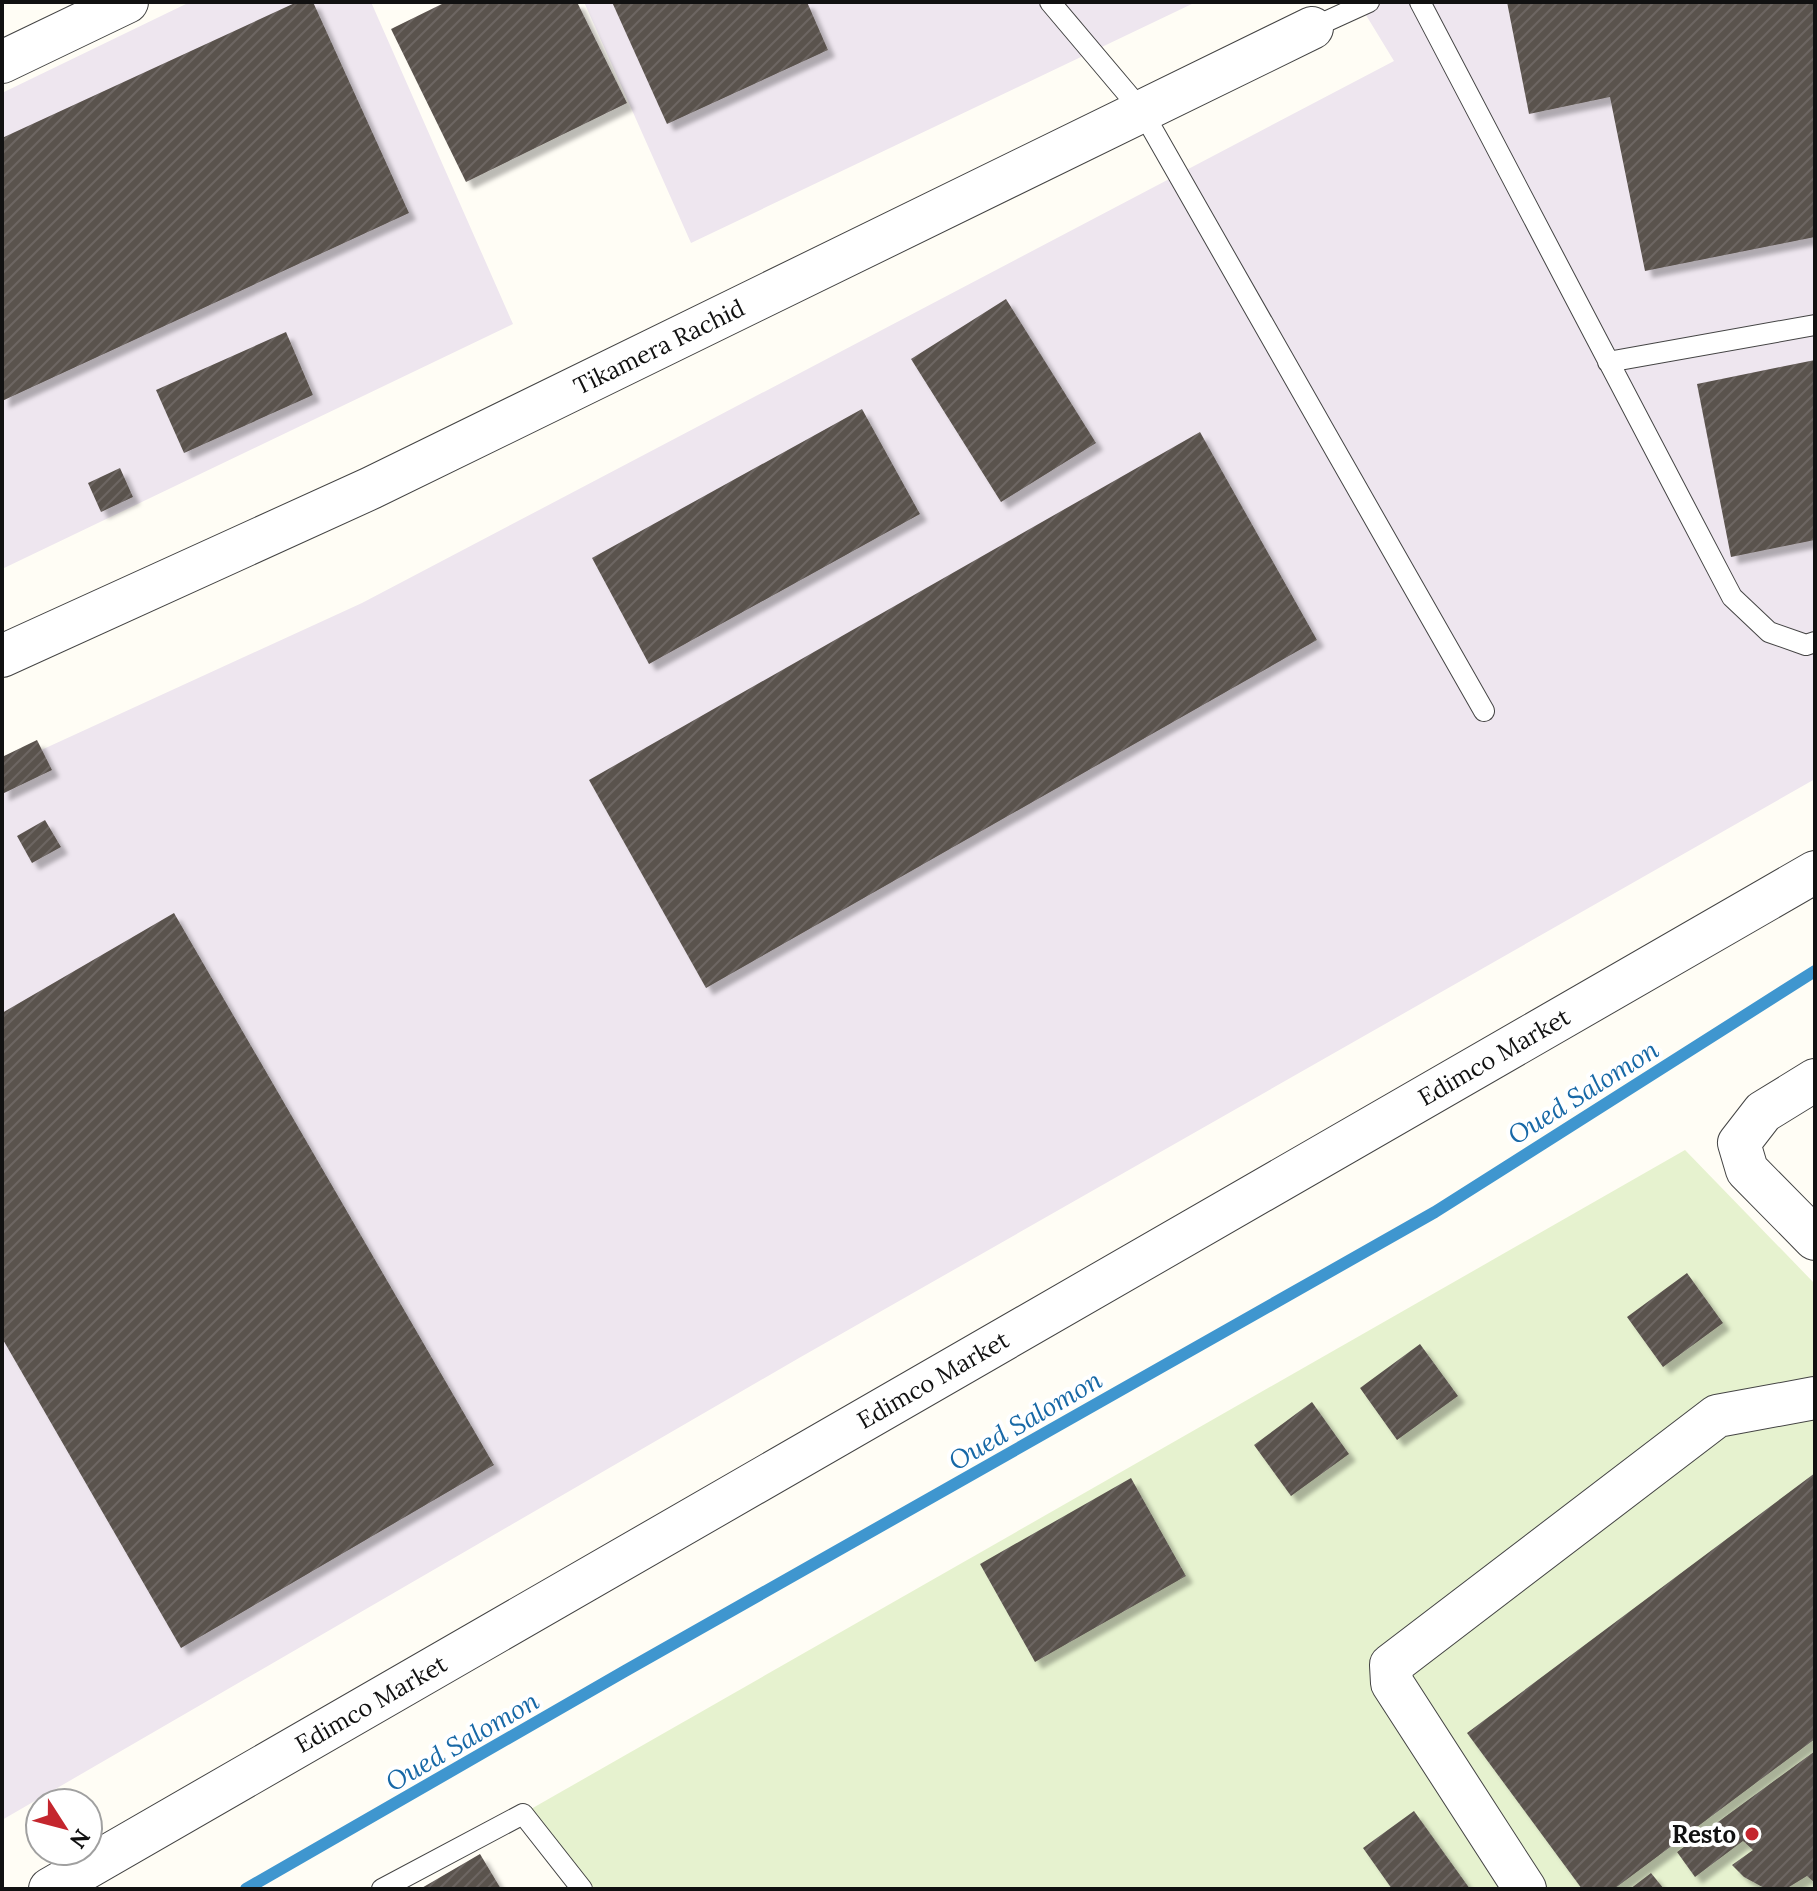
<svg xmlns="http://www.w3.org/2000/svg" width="1817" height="1891" font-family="Lora,serif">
<defs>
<pattern id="building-hatch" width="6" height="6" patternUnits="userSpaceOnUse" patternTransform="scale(2)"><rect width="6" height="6" fill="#5a524d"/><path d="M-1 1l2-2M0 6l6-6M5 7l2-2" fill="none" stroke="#6d6662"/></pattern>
<filter id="shadow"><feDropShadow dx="7" dy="7" stdDeviation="2" flood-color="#0004"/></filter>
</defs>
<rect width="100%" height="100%" fill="#fffdf5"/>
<!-- industrial -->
<path fill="#eee6ef" d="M190 2H371L513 324 2 569V93Z
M584 2H1196L691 243Z
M1358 2H1815V779L799 1358 2 1820V768L362 603 1394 61Z"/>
<!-- pitch -->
<path fill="#e6f2cf" d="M1685 1150 1815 1284V1889H573L517 1817Z"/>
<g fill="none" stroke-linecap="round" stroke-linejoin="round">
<!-- stream -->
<path stroke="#3f96cf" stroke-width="12" d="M246 1889 625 1671 1435 1212 1815 971"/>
</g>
<!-- building -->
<path fill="url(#building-hatch)" filter="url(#shadow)" d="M297 2H313L409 213 2 401V138Z
M446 2H577L627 103 466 182 391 29Z
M612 2H807L828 50 667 124Z
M1507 2H1815V237L1645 271 1610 97 1529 114Z
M1006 299 1096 443 1001 502 911 359Z
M286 332 313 395 184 453 156 390Z
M1815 360V540L1731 557 1697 384Z
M862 409 920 514 649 664 592 558Z
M1200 432 1317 640 706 988 589 780Z
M120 468 133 497 101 512 88 483Z
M37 740 52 770 2 794V757Z
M45 820 61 847 32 863 17 836Z
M174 913 494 1465 181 1648 2 1338V1013Z
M1687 1273 1723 1323 1663 1367 1627 1317Z
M1420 1344 1458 1396 1397 1440 1360 1388Z
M1312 1402 1349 1454 1291 1496 1254 1445Z
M1815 1473V1739L1614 1889H1582L1467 1733Z
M1131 1478 1186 1576 1035 1662 980 1564Z
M1815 1751V1883L1807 1876 1789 1887 1766 1889 1744 1877 1732 1865 1753 1850 1743 1841 1695 1877 1677 1852Z
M1414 1811 1470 1889H1392L1363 1848Z
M480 1854 501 1889H420Z
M1651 1873 1664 1889H1630Z"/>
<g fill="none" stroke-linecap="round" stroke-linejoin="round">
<!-- service casing -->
<g stroke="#444" stroke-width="22">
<path id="service" d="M1050 2 1142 111 1484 711
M1420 2 1732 597 1769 632 1806 645 1815 642
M1312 28 1369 2
M1608 362 1815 325
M382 1889 523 1814 582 1889"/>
</g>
<!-- minor casing -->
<g stroke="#444" stroke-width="44">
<path id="minor" d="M2 62 127 2
M2 656 371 488 1312 28
M1815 1080 1763 1112 1739 1143 1747 1170 1815 1239
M50 1889 1815 872
M1525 1889 1392 1683 1391 1665 1717 1416 1815 1398"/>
</g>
<!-- service -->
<use href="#service" stroke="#fff" stroke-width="20"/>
<!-- minor -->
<use href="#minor" stroke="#fff" stroke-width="42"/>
</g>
<!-- markers -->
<circle fill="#c4262e" stroke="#fff" stroke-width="3" cx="1752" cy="1834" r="8"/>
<g text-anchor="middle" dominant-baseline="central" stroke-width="8" stroke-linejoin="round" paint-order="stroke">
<!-- street labels -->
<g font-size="24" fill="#111" stroke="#fff">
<text transform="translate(659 347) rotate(-26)">Tikamera Rachid</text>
<text transform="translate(1494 1057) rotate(-30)">Edimco Market</text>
<text transform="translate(933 1380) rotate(-30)">Edimco Market</text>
<text transform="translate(371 1704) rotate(-30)">Edimco Market</text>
</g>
<!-- poi labels -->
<g font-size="24" font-weight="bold" fill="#111" stroke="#fff" text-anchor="end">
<text x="1736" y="1834">Resto</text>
</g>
<!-- water labels -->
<g font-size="26" font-style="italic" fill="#1768a6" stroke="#fff">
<text transform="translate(1583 1092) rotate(-32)">Oued Salomon</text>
<text transform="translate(1025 1420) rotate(-30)">Oued Salomon</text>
<text transform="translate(462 1741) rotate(-30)">Oued Salomon</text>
</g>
</g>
<!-- border -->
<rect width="1817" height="1891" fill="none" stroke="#111111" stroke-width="8"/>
<!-- north arrow -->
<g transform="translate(64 1827) rotate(126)"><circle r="38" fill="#ffffff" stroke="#a0a0a0" stroke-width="2"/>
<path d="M0-6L14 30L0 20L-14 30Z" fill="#c4262e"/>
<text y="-12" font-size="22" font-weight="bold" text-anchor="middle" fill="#111111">N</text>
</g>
</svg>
